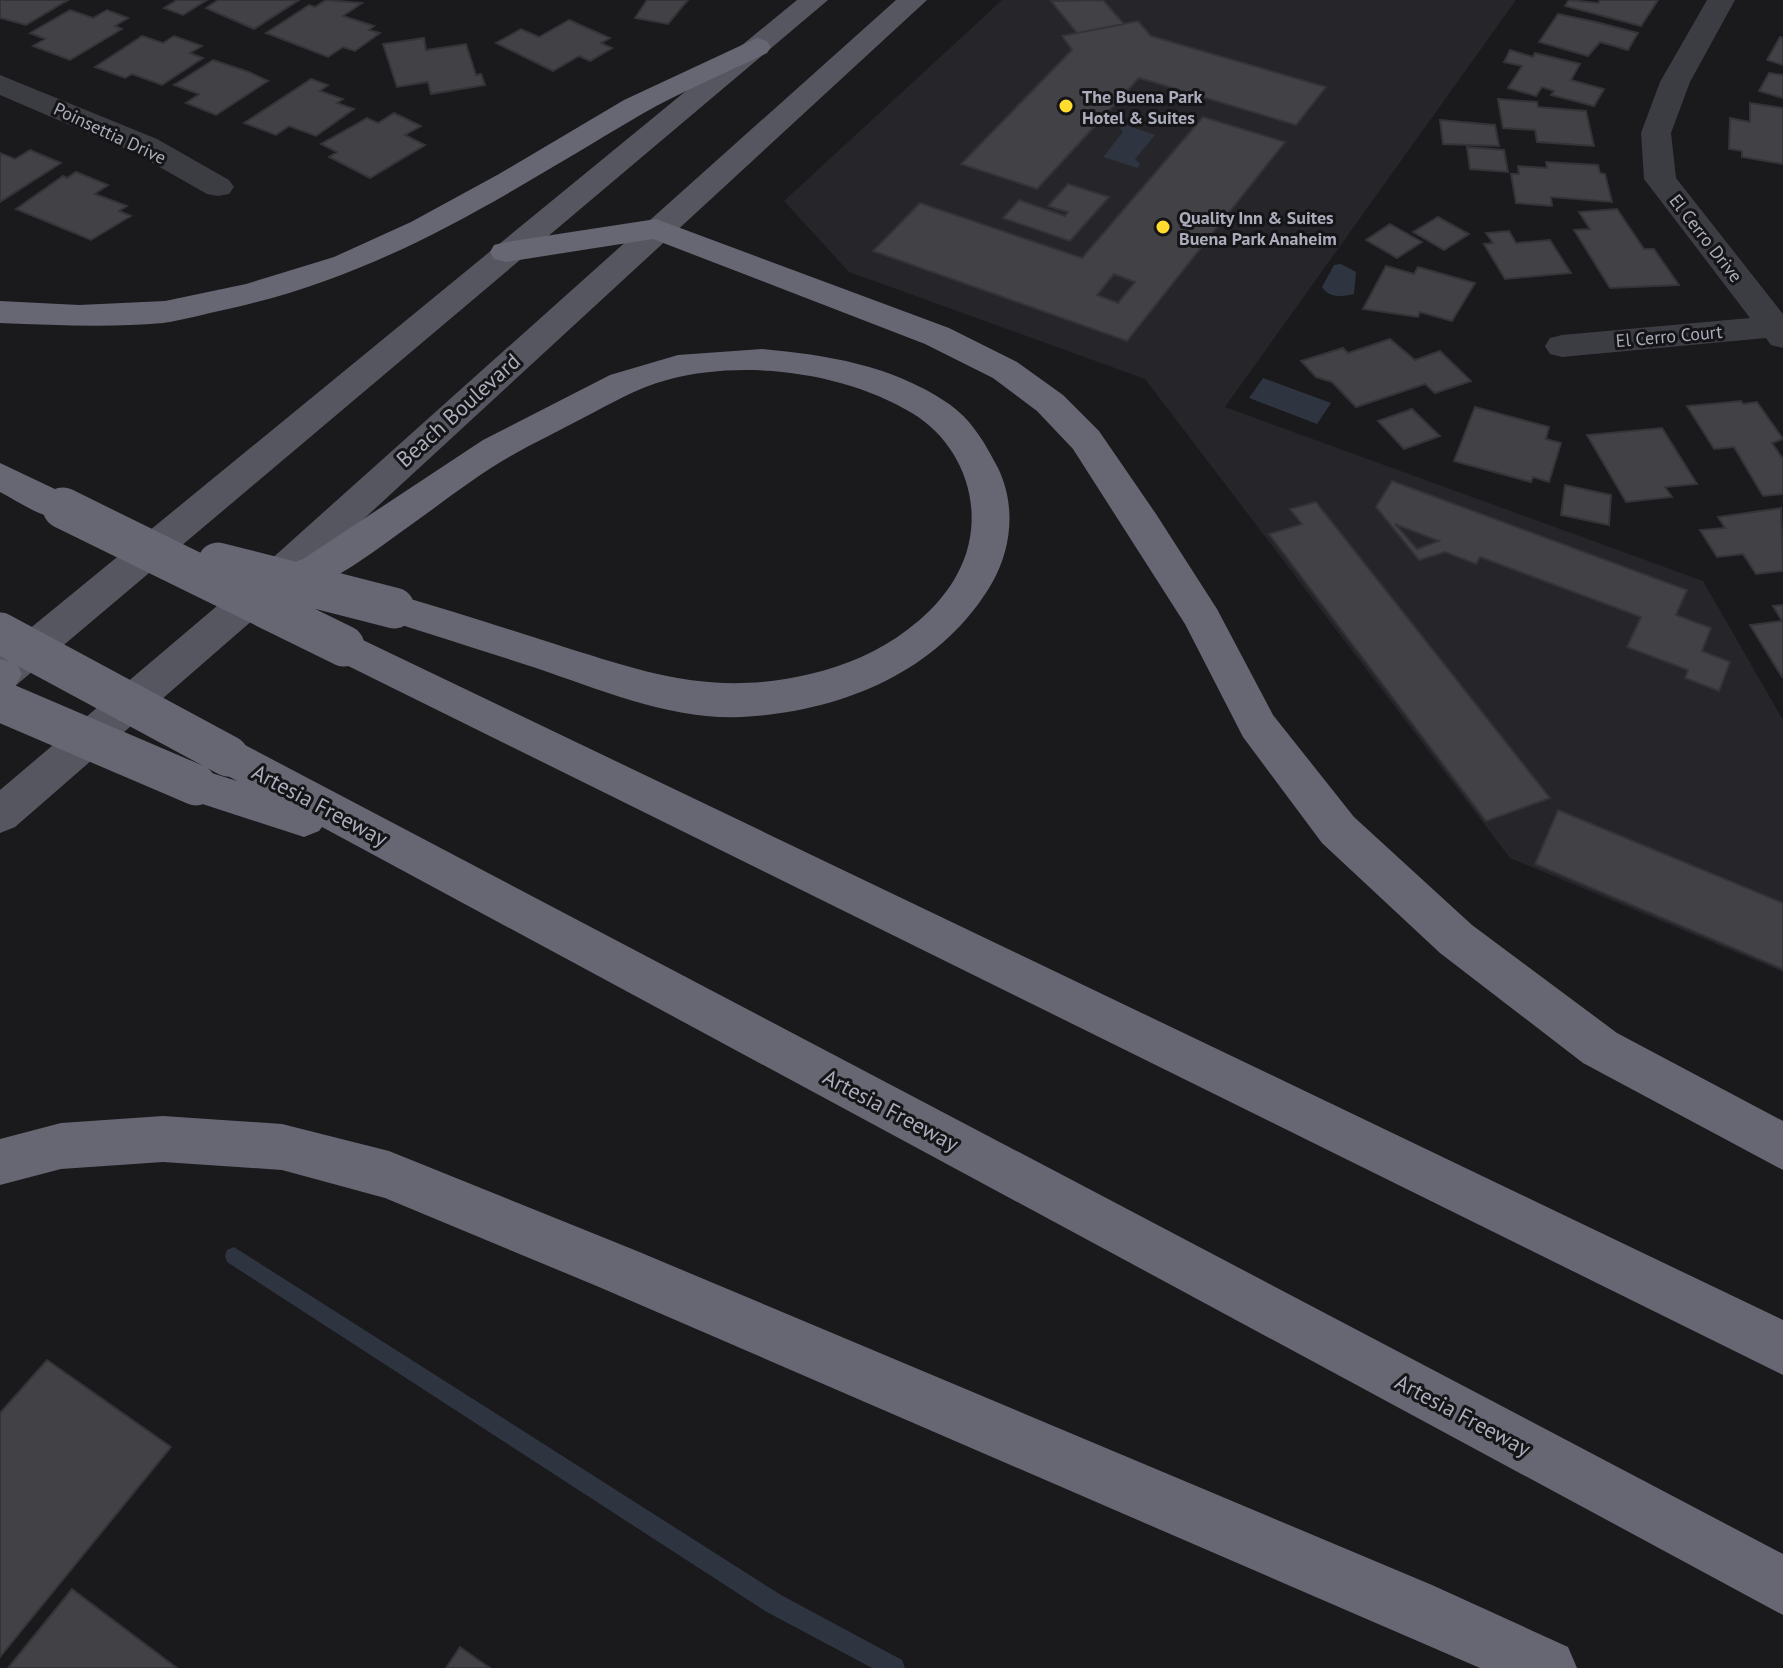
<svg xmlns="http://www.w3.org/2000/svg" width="1783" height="1668" font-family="'PT Sans',sans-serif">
<rect width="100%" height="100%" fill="#1a191c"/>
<!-- built -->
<path fill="#262529" d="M1002 0H1516L1225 407 1703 581 1783 720V972L1510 858 1145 379 849 272 784 201Z"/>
<!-- water -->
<path fill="#2e3541" d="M1123 124 1155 135 1135 159 1140 164 1137 168 1103 157 1123 132 1120 128Z
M1341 264 1356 272 1354 294C1343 297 1328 298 1322 287L1334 265Z
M1263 378 1331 403 1317 424 1249 398Z"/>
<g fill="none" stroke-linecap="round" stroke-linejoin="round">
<!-- stream -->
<path fill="#2e3541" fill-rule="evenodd" d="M234 1247 781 1595 902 1660 905 1668H872L765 1611 227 1262 225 1256 227 1250Z"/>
</g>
<!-- building -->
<path fill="#414146" stroke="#343338" stroke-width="2" fill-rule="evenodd" d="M0 0H68L26 25 0 18Z
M177 0H207L183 15 164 8Z
M218 0H299L254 29 206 8Z
M326 0 362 3 343 16 374 26 369 30 380 33 355 51 343 47 328 57 266 33 309 5 315 7Z
M647 0H688L668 24 635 18Z
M1103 0 1124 24 1077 33 1051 1Z
M1569 0 1598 3 1600 0H1658L1641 26 1565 6Z
M70 10 93 18 107 10 128 18 115 26 122 29 70 60 33 46 45 39 30 33Z
M1558 14 1596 22 1638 33 1628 50 1600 42 1588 56 1539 42Z
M569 20 610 38 601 43 612 48 590 61 579 56 553 71 496 43 521 29 539 37Z
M1138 21 1151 36 1326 87 1296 125 1139 78 1037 189 961 164 1072 50 1062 36Z
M142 36 163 43 174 36 202 46 190 53 203 58 162 85 132 74 125 78 95 67Z
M1780 37 1783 38V65L1767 60Z
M424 38 426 50 466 44 476 75 481 74 485 85 431 94 428 82 397 87 383 44Z
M1510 50 1533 57 1535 53 1580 64 1571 80 1604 89 1594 106 1551 95 1554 91 1542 87 1536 96 1508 88 1522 66 1504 62Z
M213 60 249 72 268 81 216 115 186 103 199 94 174 85Z
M1769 73 1783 75V98L1759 91Z
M311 79 328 85 320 91 343 99 337 103 354 109 316 136 289 126 276 135 244 123Z
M1498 99 1537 102 1538 107 1586 111 1594 146 1537 142 1535 130 1503 128Z
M1750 103 1783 108V164L1742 157V151L1729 149 1730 118 1750 122Z
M394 113 421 126 405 135 425 145 370 178 329 157 337 152 321 144 367 118 378 123Z
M1203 117 1285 142 1127 341 873 251 920 203 1082 258ZM1114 274 1135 282 1118 303 1097 295Z
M1440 120 1495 125 1499 146 1443 144Z
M1467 147 1504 150 1508 172 1470 169Z
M30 150 61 163 0 202V153L15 159Z
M1546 162 1598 165 1600 173 1605 174 1612 202 1551 197 1552 206 1516 203 1511 174H1519L1518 166 1547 168Z
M76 172 108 185 95 194 127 206 119 211 131 216 91 240 16 209 63 176 67 178Z
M1068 184 1109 197 1070 241 1003 218 1019 200 1065 216 1068 212 1048 206Z
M1617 209 1644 249H1654L1679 285 1610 288 1574 230 1590 229 1579 212Z
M1438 217 1469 234 1444 250 1413 232Z
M1390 224 1422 242 1397 258 1366 240Z
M1509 231 1516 243 1550 240 1571 273 1505 279 1484 244 1493 243 1486 233Z
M1386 266 1414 274 1418 267 1475 283 1452 321 1420 312 1418 317 1363 309Z
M1390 339 1415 360 1440 351 1471 381 1435 393 1425 384 1356 407 1332 382 1316 377 1301 361 1343 348 1348 353Z
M1741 401 1743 404 1757 402 1783 439 1772 443 1783 459V494L1763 496 1734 447 1714 449 1687 406Z
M1475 407 1549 427 1546 439 1561 443 1549 482 1533 477 1531 482 1454 461Z
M1412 409 1440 436 1404 449 1378 421Z
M1662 428 1697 484 1665 487 1672 497 1626 502 1587 435Z
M1392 481 1687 590 1676 615 1711 628 1702 651 1730 662 1719 691 1685 678 1688 670 1627 647 1641 617 1480 557 1476 564 1445 552 1419 560 1376 507ZM1395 524 1439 541 1417 549Z
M1565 485 1611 495 1609 525 1561 515Z
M1316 502 1550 798 1486 821 1269 534 1302 524 1290 509Z
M1781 508 1783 571 1756 574 1743 554 1717 557 1700 530 1725 528 1718 517Z
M1783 605V677H1782L1750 625 1782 621 1773 606Z
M1558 810 1783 903V969L1535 864Z
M47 1360 171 1447 0 1657V1413Z
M72 1589 177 1668H8Z
M460 1647 490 1668H446Z"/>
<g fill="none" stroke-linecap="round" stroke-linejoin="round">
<!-- street -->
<path fill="#3c3c43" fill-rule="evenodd" d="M1707 0H1735L1690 82 1671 133 1676 178 1783 314V348L1771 345 1766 338 1562 357 1550 354 1545 346 1550 338 1562 335 1750 318 1644 179 1641 133 1660 82Z
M0 75 157 139 229 180 234 187 229 194 218 196 207 194 135 153 0 95Z"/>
<!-- primary -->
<path fill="#565660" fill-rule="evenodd" d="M797 0H828L14 687 0 691V653Z
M896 0H927L278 598 15 827 0 833V790L250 578Z"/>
<!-- highway -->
<path fill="#666773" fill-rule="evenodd" d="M757 38 767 41 771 47 767 53C726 73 682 91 642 114 504 195 388 274 228 309 207 313 185 320 163 323 109 328 54 325 0 323V301L79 305 165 301 246 284 334 257 411 222 499 174 624 100Z
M656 219 949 328 1017 362 1063 395 1099 431 1156 514 1217 609 1273 715 1354 817 1472 925 1617 1033 1783 1121V1170L1583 1063 1440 953 1322 843 1243 737 1185 624 1073 449 1037 411 993 378 925 344 653 239 506 262 494 259 490 252 494 245 506 242Z
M762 349C827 355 891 365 946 402 971 418 985 443 998 468 1016 505 1012 548 992 583 940 672 841 712 741 717 671 720 601 690 536 668 484 651 432 635 380 618L374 608 380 598 394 594C448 610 502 627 555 644 647 673 712 697 810 674 845 666 878 652 907 630 940 606 967 571 971 530 976 483 952 437 912 413 844 372 744 359 667 380 637 388 610 404 583 418 559 431 533 443 509 457 471 479 437 507 401 532 365 558 297 611 251 597L245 587 251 577 303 559 483 440 610 375 678 355Z
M0 463 76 499 82 508 76 517C50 525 23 504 0 492Z
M344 631 1783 1320V1375L330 657 324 646 330 635Z
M0 659 16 663 22 674 16 685 0 690Z
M228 739 243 744 1783 1554V1615L322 827 319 831 304 837 181 797 174 785 181 773 196 768 237 781 213 768 207 756 213 744Z
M163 1116 282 1124 389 1151 637 1251 1432 1585 1568 1647 1577 1668H1480L599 1287 385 1198 282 1170 163 1162 61 1169 0 1185V1139L61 1123Z"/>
<!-- highway-bridge -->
<path stroke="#666773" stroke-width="41" d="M63 508 344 646
M218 563 394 608
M0 633 228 756
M0 701 196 785"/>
</g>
<!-- markers -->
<g fill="#ffdc2e" stroke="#151417" stroke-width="3">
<circle cx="1066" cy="106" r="8"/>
<circle cx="1163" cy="227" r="8"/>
</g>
<g text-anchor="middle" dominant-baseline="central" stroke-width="6" stroke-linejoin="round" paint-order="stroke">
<!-- far-poi labels -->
<g font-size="18" font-weight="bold" fill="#abadbc" stroke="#151417" text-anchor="start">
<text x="1082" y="96">The Buena Park<tspan x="1082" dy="21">Hotel &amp; Suites</tspan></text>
<text x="1179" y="217">Quality Inn &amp; Suites<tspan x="1179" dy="21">Buena Park Anaheim</tspan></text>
</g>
<!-- far-street labels -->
<g font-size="18" fill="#abadbc" stroke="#151417">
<text transform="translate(110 133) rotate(25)">Poinsettia Drive</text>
<text transform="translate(1706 238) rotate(52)">El Cerro Drive</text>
<text transform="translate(1669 336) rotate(-5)">El Cerro Court</text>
</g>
<!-- street labels -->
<g font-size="22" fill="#abadbc" stroke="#151417">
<text transform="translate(458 410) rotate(-42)">Beach Boulevard</text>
<text transform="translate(320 805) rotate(28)">Artesia Freeway</text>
<text transform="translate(891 1110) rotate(28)">Artesia Freeway</text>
<text transform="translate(1463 1415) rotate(28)">Artesia Freeway</text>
</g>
</g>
</svg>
